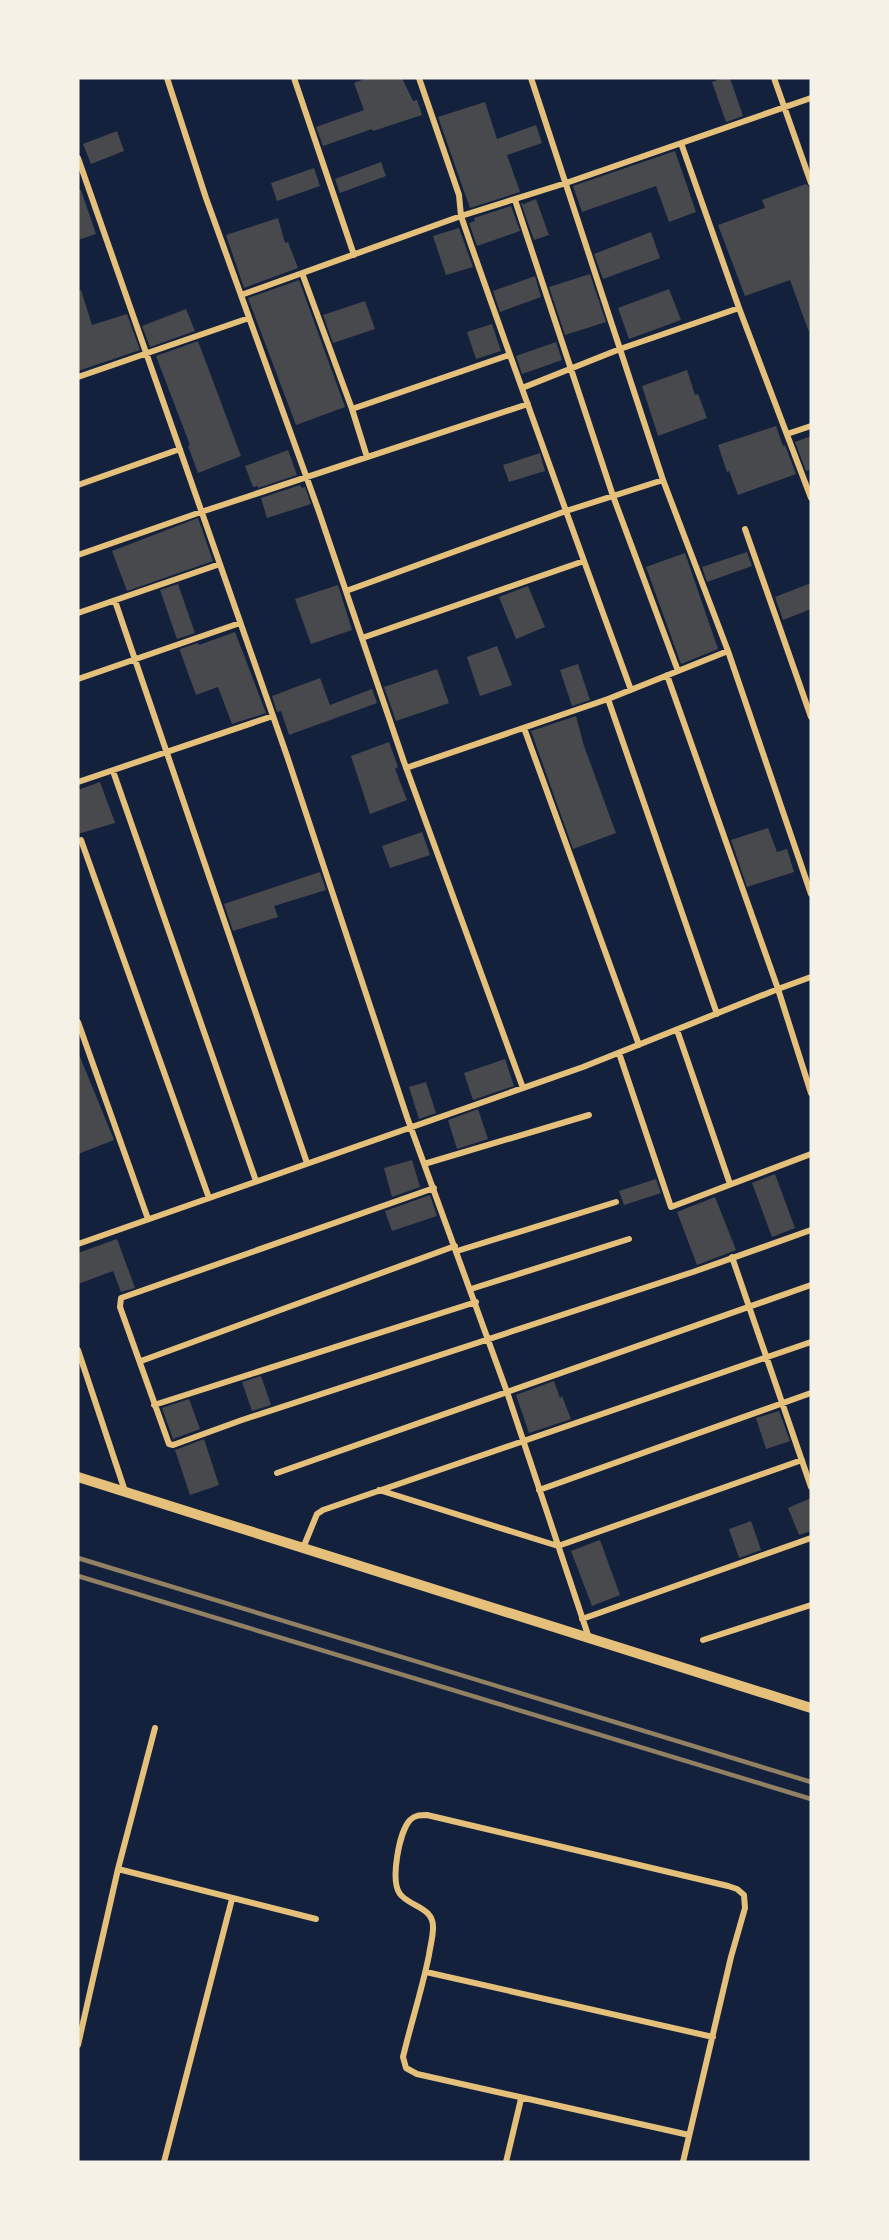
<svg xmlns="http://www.w3.org/2000/svg" width="889" height="2240" font-family="'Titillium Web',sans-serif">
<rect width="100%" height="100%" fill="#14213d"/>
<!-- building -->
<path fill="#48494c" d="M367 78H402L413 101 417 100 422 115 373 131 372 129 323 146 316 127 364 110 354 83Z
M723 78H730L743 116 726 122 712 82Z
M485 102 497 139 536 125 542 143 507 155 520 192 470 208 438 117Z
M117 131 124 151 91 164 83 144Z
M675 151 696 212 669 222 656 186 582 212 573 186Z
M381 162 386 176 340 193 335 179Z
M314 168 320 186 277 201 271 183Z
M806 184 811 188 809 332 790 280 745 296 718 225 765 208 762 200Z
M78 190H81L96 234 78 240Z
M536 199 549 235 534 240 521 203 524 204Z
M511 206 520 231 477 246 469 223 475 221 474 218Z
M278 218 285 243 288 242 298 268 244 288 226 235Z
M459 228 473 267 446 275 433 236Z
M651 232 660 258 603 279 594 254Z
M590 274 606 322 565 335 549 287Z
M535 276 541 297 500 312 493 291Z
M299 280 345 407 296 425 248 298Z
M669 289 681 320 629 339 618 308Z
M81 290 92 325 127 314 140 350 78 371V291Z
M365 301 375 329 333 343 323 315Z
M186 309 195 331 150 347 142 326Z
M492 324 501 351 476 359 467 332Z
M198 341 241 456 198 473 188 446 190 445 156 356Z
M556 342 562 360 522 374 516 356Z
M687 370 695 395 698 394 707 418 658 436 642 386Z
M776 426 783 446 785 445 796 474 738 495 729 471 727 472 718 445Z
M811 436V469L806 471 795 442Z
M288 450 297 475 258 488V486L253 487 245 466Z
M540 453 545 471 509 482 503 465Z
M300 485 302 488 305 487 311 504 267 518 261 498Z
M198 518 213 561 127 591 112 551Z
M747 552 752 566 707 582 702 567Z
M685 553 718 649 681 664 646 567Z
M811 583V609L783 620 775 597Z
M178 584 195 633 177 639 160 590Z
M338 585 352 630 311 644 295 599Z
M528 586 545 627 516 639 499 597Z
M235 632 266 713 232 724 218 687 196 695 180 651V649L198 643 199 645Z
M497 646 512 685 480 696 467 657Z
M578 664 590 700 572 706 560 670Z
M437 669 449 703 396 721 384 687Z
M320 678 330 705 372 689 377 703 289 735 281 711 277 712 272 696Z
M576 716 584 746 616 833 573 849 531 731Z
M389 742 398 767 395 769 407 800 370 814 351 756Z
M100 782 115 823 78 834V790Z
M768 828 777 852 787 849 794 872 747 887 731 840Z
M422 832 430 855 390 868 382 846Z
M320 872 326 890 274 906 278 917 233 931 224 904Z
M78 1052 114 1140 78 1154Z
M505 1059 514 1086 473 1100 464 1073Z
M426 1082 436 1113 419 1119 409 1087Z
M478 1109 488 1139 457 1149 448 1120Z
M412 1160 420 1187 392 1197 384 1168Z
M775 1174 795 1228 772 1237 752 1183Z
M656 1179 661 1193 624 1205 619 1191Z
M430 1195 437 1216 392 1231 385 1211Z
M715 1197 736 1250 697 1265 677 1212Z
M117 1239 135 1288 121 1292 113 1271 78 1284V1253Z
M261 1376 271 1405 252 1411 242 1382Z
M554 1381 560 1398 562 1396 571 1419 529 1433 516 1395Z
M189 1399 200 1429 173 1439 162 1408Z
M779 1411 790 1441 766 1449 756 1418Z
M204 1439 219 1485 190 1495 175 1450Z
M811 1498V1531L799 1535 788 1508Z
M751 1521 761 1550 739 1558 729 1529Z
M600 1540 620 1595 592 1606 571 1551Z"/>
<g fill="none" stroke-linecap="round" stroke-linejoin="round">
<!-- minor -->
<path stroke="#e5c07b" stroke-width="6" d="M167 78 206 198 318 509 404 762 523 1088
M294 78 354 255
M419 78 459 195 461 216 566 183 811 98
M531 78 663 480 728 651 811 894
M774 78 811 183
M681 143 739 308 811 498
M78 158 287 756 407 1117 507 1392 589 1638
M515 200 613 496 678 671
M302 273 352 409 367 457
M241 295 461 216C495 315 531 413 566 511L346 591
M78 377 249 318
M522 388 620 349 739 308
M352 409 509 355
M787 434 811 426
M78 485 180 449
M745 529 811 717
M78 555 201 512 528 404
M584 561 566 511 663 480
M115 601 307 1163
M78 613 220 564
M362 638 584 561 631 690
M667 675 778 989 811 977
M78 679 240 623
M608 699 728 651
M524 728 639 1045
M406 768 608 699 717 1014
M113 771 256 1181
M78 782 273 716
M81 840 209 1198
M78 1022 148 1219
M677 1030 730 1184
M619 1053 671 1207 811 1154
M424 1164 589 1115
M434 1188 121 1298 120 1307 169 1444 173 1445 242 1420 693 1272 811 1230
M78 1244 583 1067 778 989 811 1093
M457 1251 616 1202
M732 1257 811 1487
M471 1289 629 1239
M78 1350 125 1491
M141 1361 455 1246
M154 1405 476 1302
M277 1473 811 1285
M379 1490 558 1546 802 1460
M539 1490 811 1393
M303 1548 317 1514 323 1510 811 1342
M582 1619 811 1538
M703 1640 811 1605
M118 1869 316 1919
M426 1972 713 2037
M78 2045 118 1869 155 1728
M164 2162 232 1899
M506 2162 521 2099
M683 2162 731 1957 745 1908 744 1895 737 1889 728 1886 427 1815C420 1815 415 1815 410 1820 399 1832 390 1881 400 1894 410 1907 434 1907 433 1928 433 1937 430 1947 429 1955 422 1990 411 2023 403 2057L406 2068 417 2074 689 2135"/>
<!-- tertiary -->
<path stroke="#e5c07b" stroke-width="10" d="M78 1477 811 1708"/>
<!-- rail -->
<path stroke="#918062" stroke-width="4.5" d="M78 1558 811 1782
M78 1576 811 1799"/>
</g>
<!-- border -->
<rect width="889" height="2240" fill="none" stroke="#f6f1e7" stroke-width="159"/>
</svg>
